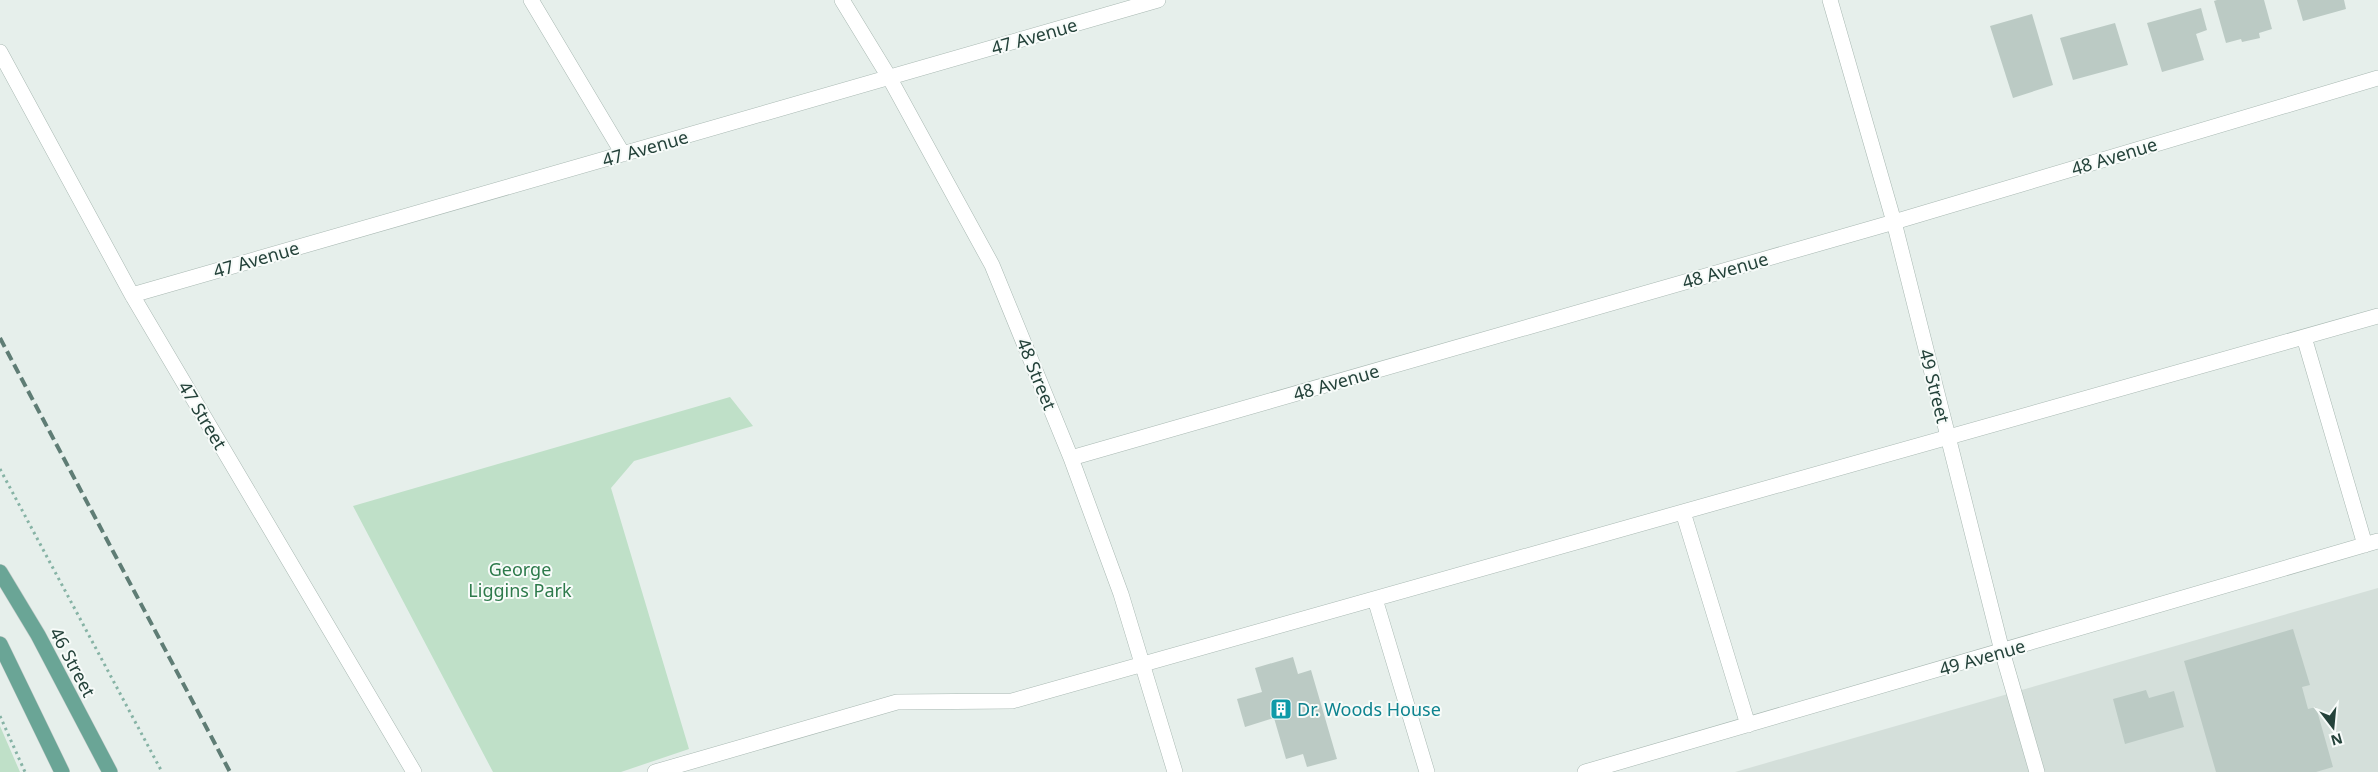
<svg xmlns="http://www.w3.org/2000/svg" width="2378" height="772" font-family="'Noto Sans',sans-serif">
<rect width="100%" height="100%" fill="#e6efeb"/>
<!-- built -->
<path fill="#d4dfda" d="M2378 588V772H1735Z"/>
<!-- green -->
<path fill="#bfe0c8" d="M730 397 753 426 634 461 611 488 689 749 621 772H493L353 506Z
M0 726 20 772H0Z"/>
<!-- building -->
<path fill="#bbcac4" d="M2217 0H2264L2272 29 2259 33 2260 38 2242 42 2241 39 2226 43 2214 1Z
M2297 0H2344L2346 9 2303 21Z
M2201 8 2207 30 2196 34 2204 60 2162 72 2147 23Z
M2032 14 2053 85 2013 98 1990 26Z
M2115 23 2128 65 2073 80 2060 38Z
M2293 629 2310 685 2302 687 2308 709 2316 707 2333 767 2316 772H2216L2184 661Z
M1293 657 1298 674 1311 670 1337 759 1307 767 1303 754 1286 759 1274 718 1245 727 1237 699 1262 692 1255 668Z
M2146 690 2149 698 2174 691 2184 727 2125 744 2113 699Z"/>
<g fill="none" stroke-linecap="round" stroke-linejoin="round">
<!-- minor casing -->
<g stroke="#a8b8b2" stroke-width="16">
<path id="minor" d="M531 0 623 154
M842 0 889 77 992 265 1071 458 1121 594 1175 772
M1830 0 1894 222 2002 651 2037 772
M0 52 132 295 414 772
M132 295 1158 0
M2304 337 2365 545
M1071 458 1894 222 2378 78
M1683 512 1748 725
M1375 599 1427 772
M655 772 897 702 1012 701 2378 316
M1585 772 2378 541"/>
</g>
<!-- major casing -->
<g stroke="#c2cac8" stroke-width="16">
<path id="major" d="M0 572 38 635 110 772
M0 644 62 772"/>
</g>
<!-- path -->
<path stroke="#86b3a5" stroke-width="3" stroke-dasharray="2.5 4" stroke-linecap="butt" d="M0 469 162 772
M0 716 25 772"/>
<!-- minor -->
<use href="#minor" stroke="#fff" stroke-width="15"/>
<!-- major -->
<use href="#major" stroke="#6aa596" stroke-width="15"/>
<!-- rail -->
<path stroke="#5f7d75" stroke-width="4" stroke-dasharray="10 5" stroke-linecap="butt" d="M0 338 230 772"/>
</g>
<!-- icons -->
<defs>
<g id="building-square" transform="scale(1.125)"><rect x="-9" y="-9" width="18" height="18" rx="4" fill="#0f9aa8" stroke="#f7fbf9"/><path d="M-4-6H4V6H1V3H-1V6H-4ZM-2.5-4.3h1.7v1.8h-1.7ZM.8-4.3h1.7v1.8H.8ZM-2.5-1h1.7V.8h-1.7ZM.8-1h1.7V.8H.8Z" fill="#fff"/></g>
</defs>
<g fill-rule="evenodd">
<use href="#building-square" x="1281" y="709"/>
</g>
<g text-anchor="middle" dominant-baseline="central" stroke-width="4" stroke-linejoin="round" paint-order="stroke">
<!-- street labels -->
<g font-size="18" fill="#24423a" stroke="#f7fbf9">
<text transform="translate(1034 36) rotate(-16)">47 Avenue</text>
<text transform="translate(645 148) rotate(-16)">47 Avenue</text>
<text transform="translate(2114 156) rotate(-17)">48 Avenue</text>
<text transform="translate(256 259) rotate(-16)">47 Avenue</text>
<text transform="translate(1725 270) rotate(-16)">48 Avenue</text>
<text transform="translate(1037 374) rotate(68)">48 Street</text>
<text transform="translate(1336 382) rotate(-16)">48 Avenue</text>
<text transform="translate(1935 386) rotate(76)">49 Street</text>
<text transform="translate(203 415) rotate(59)">47 Street</text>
<text transform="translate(1982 657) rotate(-16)">49 Avenue</text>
<text transform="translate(73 662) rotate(62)">46 Street</text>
</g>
<!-- park labels -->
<g font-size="18" fill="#2d7a4b" stroke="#f7fbf9">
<text x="520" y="569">George<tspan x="520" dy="21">Liggins Park</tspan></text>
</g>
<!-- culture labels -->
<g font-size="18" fill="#0d838f" stroke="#f7fbf9" text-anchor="start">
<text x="1297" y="709">Dr. Woods House</text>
</g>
</g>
<!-- north arrow -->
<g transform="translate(2333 727) rotate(164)" stroke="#f7fbf9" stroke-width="4" paint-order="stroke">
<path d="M0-4L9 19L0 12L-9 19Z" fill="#24423a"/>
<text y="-8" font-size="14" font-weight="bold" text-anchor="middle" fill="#24423a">N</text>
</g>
</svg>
